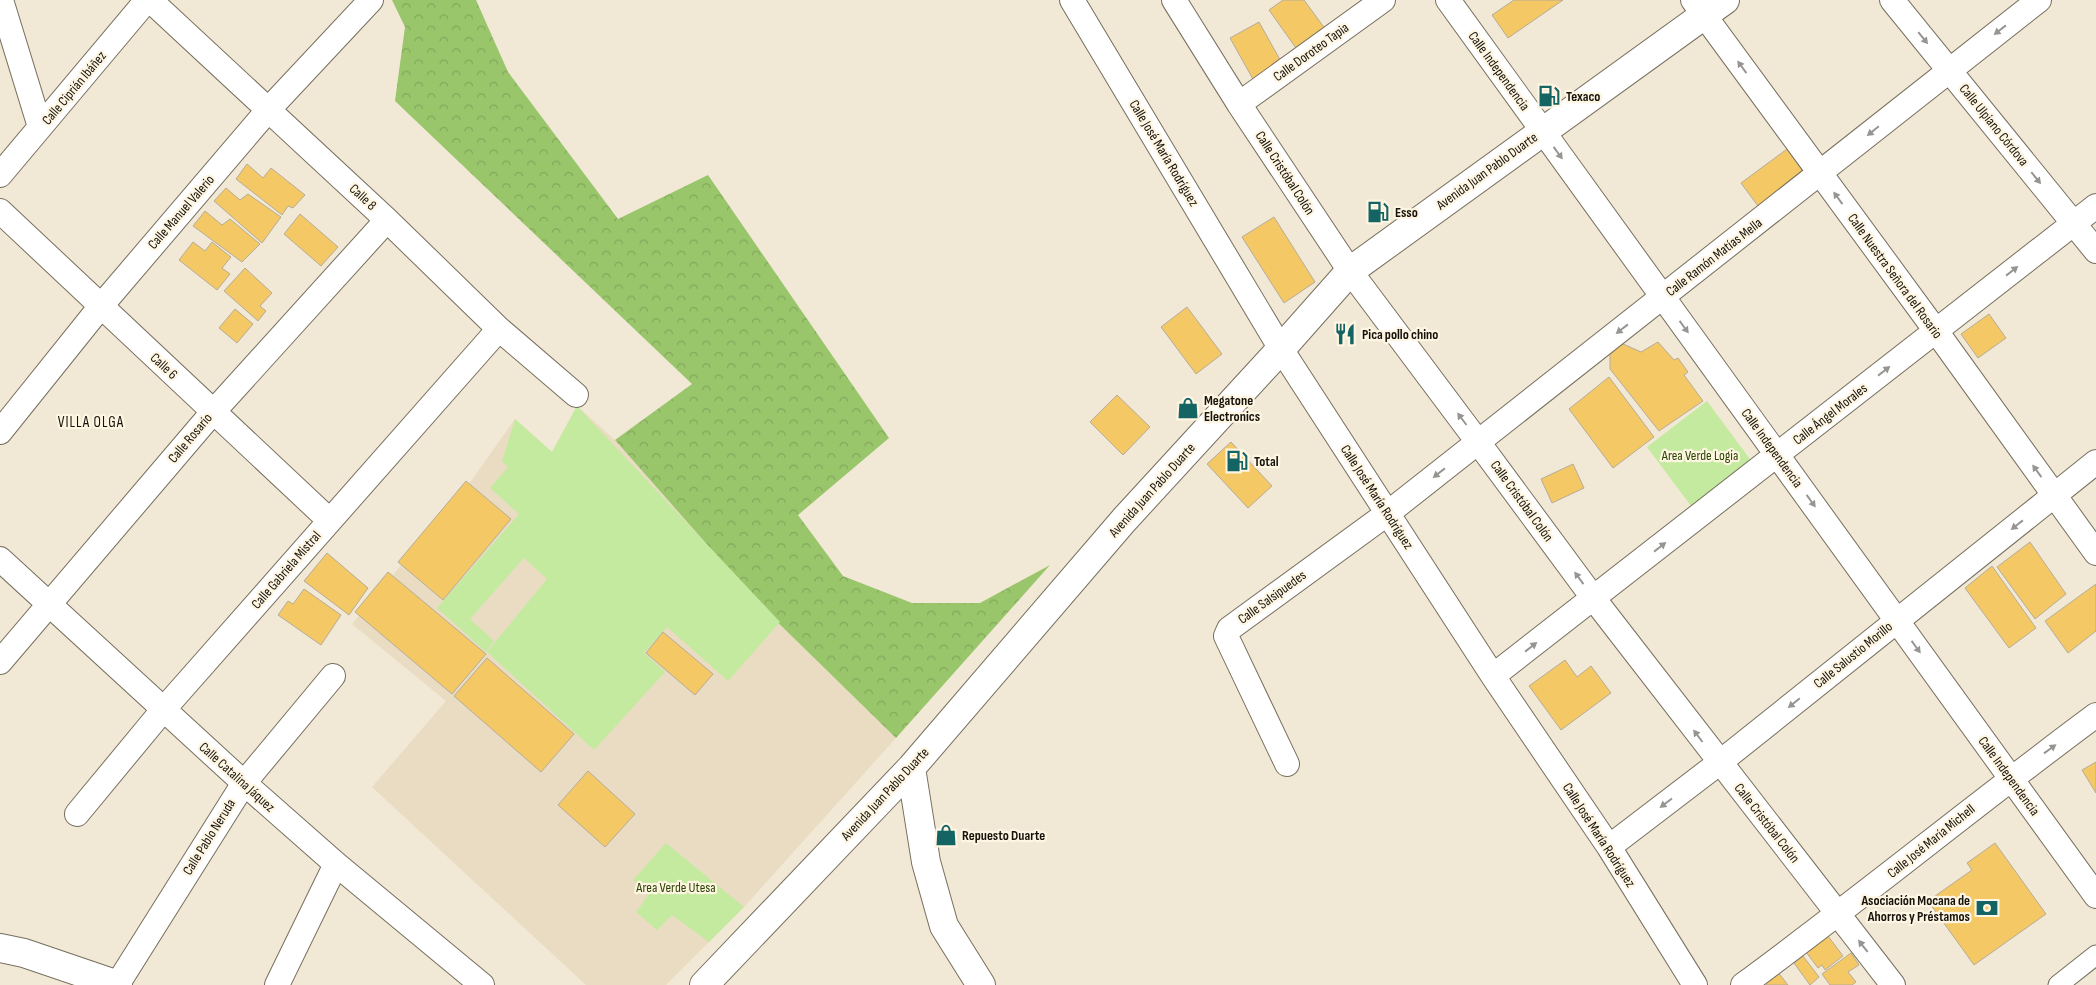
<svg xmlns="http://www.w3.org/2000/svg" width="2096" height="985" font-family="'Sofia Sans Condensed',sans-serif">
<defs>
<pattern id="forest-crowns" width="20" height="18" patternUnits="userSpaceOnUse" patternTransform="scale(1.25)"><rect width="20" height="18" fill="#99c56b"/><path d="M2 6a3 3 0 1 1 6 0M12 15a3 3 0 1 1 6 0" fill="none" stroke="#83a85c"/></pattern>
</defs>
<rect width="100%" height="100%" fill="#f1e8d5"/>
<!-- built -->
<path fill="#e9dcc2" d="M577 406 615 440 762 607 896 738 744 907 666 985H586L372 787 446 701 352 624 469 484 515 419 552 452Z"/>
<!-- forest -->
<path fill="url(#forest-crowns)" d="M392 0H476L508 72 618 219 708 175 889 438 798 515 843 576 912 603H980L1050 565 896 738 762 607 615 440 692 384 395 101 405 27Z"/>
<!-- park -->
<path fill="#c4eaa0" d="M1707 401 1752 462 1694 510 1647 447Z
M577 406 780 622 728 681 667 627 644 653 665 672 594 750 487 652 547 579 524 558 470 619 494 641 486 652 437 608 519 514 490 488 508 467 502 461 515 419 552 452Z
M666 843 744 907 709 942 672 915 657 930 636 912 649 894 633 880Z"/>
<!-- building -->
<path fill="#f3c865" stroke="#b5ac9a" d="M1283 0H1304L1326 30 1298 51 1269 10Z
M1514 0H1563L1508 38 1492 15Z
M1259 22 1283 65 1254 81 1230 38Z
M1787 149 1804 173 1758 206 1741 183Z
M247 164 263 178 271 168 305 195 293 208 288 206 282 215 236 179Z
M226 188 240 200 248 194 281 217 262 243 214 201Z
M205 211 222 225 230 219 260 244 242 262 193 226Z
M300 214 338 247 321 266 284 234Z
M1274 217 1315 282 1284 303 1242 237Z
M193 242 205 251 212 242 231 257 222 268 230 274 217 290 179 260Z
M245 268 272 293 260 306 266 311 258 321 224 291Z
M1187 307 1222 354 1196 374 1161 327Z
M235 309 253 324 237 343 219 328Z
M1989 314 2006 338 1978 358 1961 334Z
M1658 342 1674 360 1678 358 1688 372 1684 375 1703 401 1659 431 1610 369V354L1621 343 1641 352Z
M1609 377 1654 437 1613 468 1569 409Z
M1117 395 1150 427 1123 455 1090 422Z
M1231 442 1272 486 1248 508 1207 464Z
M1573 464 1584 488 1552 503 1541 479Z
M466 481 511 519 443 600 398 562Z
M2030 542 2066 594 2035 619 1997 567Z
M327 553 368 588 349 615 304 581Z
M1992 566 2036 628 2009 648 1965 588Z
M388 572 486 654 452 694 355 612Z
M2096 584V631L2068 653 2045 621Z
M304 589 341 615 321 645 278 615 288 601 293 604Z
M663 632 713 674 695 695 646 653Z
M487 658 574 734 541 772 454 696Z
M1565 660 1577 677 1591 666 1611 693 1561 730 1529 686Z
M2096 762V793L2082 770Z
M588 771 635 814 605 847 558 805Z
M1995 843 2046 914 1974 965 1928 901 1972 870 1967 863Z
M1828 936 1843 956 1825 970 1822 965 1818 968 1806 952Z
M1851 953 1859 965 1848 972 1856 982 1852 985H1830L1822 974Z
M1803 956 1819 977 1810 985 1794 963Z
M1777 971 1788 985H1767L1764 981Z"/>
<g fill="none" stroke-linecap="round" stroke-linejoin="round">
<!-- pedestrian casing -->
<g stroke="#776f5e" stroke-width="21">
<path id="pedestrian" d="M2058 985 2096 955"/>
</g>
<!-- minor casing -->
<g stroke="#776f5e" stroke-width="26">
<path id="minor" d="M1 0 40 127
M150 0 387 220 499 329 576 395
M1072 0 1281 349 1493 676 1609 847 1695 985
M1174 0 1239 104 1350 271 1478 442 1594 599 1893 985
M1448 0 2096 896
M1693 0 1936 331 2096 553
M1892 0 2096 251
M1239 104 1383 0
M0 175 147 0
M0 211 329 520
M0 432 101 306 269 109 371 0
M0 559 244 783 336 864 482 985
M0 662 213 412 387 220
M1493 676 2096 206
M1287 764 1226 636 1229 629 1388 513 2039 0
M77 814 163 710 499 329
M1609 847 1719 763 2096 462
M117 985 244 783 333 676
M277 985 336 864
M1743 985C1863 897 1977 803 2096 715"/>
</g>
<!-- primary casing -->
<g stroke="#776f5e" stroke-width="30">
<path id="primary" d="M911 768 926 862 944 926 981 985
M0 948 24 953 118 985
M704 985 911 768 1124 520 1281 349 1350 271 1725 0"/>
</g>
<!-- pedestrian -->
<use href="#pedestrian" stroke="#fff" stroke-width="19"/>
<!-- minor -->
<use href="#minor" stroke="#fff" stroke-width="24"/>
<!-- primary -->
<use href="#primary" stroke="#fff" stroke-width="28"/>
</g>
<!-- one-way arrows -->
<defs><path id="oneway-solid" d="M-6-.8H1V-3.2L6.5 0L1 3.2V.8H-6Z" transform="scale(1.25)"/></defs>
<g fill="#969592">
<use href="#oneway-solid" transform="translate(2000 30) rotate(142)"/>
<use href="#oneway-solid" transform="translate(1923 38) rotate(51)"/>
<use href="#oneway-solid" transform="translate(1742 67) rotate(-126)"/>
<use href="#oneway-solid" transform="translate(1873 131) rotate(141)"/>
<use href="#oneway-solid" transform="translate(1558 153) rotate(54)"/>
<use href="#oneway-solid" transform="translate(2036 178) rotate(51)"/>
<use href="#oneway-solid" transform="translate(1838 198) rotate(-126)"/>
<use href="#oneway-solid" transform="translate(2012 271) rotate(-38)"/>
<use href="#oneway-solid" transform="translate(1684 327) rotate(54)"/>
<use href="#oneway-solid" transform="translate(1622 329) rotate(142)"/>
<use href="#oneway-solid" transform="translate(1884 371) rotate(-38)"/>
<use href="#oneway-solid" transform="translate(1462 419) rotate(-127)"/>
<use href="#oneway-solid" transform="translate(2037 471) rotate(-126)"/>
<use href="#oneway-solid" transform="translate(1439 473) rotate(142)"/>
<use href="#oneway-solid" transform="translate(1811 501) rotate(54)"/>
<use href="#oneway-solid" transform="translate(2017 525) rotate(142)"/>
<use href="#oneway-solid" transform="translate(1660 547) rotate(-38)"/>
<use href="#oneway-solid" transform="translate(1579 578) rotate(-126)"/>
<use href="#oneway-solid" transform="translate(1531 647) rotate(-38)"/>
<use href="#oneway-solid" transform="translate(1916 647) rotate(54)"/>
<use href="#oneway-solid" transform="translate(1794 703) rotate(141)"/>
<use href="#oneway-solid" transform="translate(1698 736) rotate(-127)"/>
<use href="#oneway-solid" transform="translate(2050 749) rotate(-36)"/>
<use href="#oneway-solid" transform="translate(1666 803) rotate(143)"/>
<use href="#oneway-solid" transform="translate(1863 946) rotate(-128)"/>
</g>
<!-- icons -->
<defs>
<g id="fuel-bare" transform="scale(1.725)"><path d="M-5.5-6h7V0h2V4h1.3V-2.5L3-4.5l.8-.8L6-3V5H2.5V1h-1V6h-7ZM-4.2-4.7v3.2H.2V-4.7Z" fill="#156464" stroke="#fef5e2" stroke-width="2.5" paint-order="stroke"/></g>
<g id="restaurant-bare" transform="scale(1.725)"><path d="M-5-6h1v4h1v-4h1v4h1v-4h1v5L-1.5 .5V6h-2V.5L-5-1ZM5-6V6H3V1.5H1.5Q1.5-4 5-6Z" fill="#156464" stroke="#fef5e2" stroke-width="2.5" paint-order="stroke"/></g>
<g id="shop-bare" transform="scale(1.725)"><path d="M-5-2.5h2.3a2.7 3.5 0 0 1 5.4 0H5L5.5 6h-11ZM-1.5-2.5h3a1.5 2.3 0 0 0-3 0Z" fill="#156464" stroke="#fef5e2" stroke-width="2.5" paint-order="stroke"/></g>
<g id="bank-bare" transform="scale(1.725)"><path d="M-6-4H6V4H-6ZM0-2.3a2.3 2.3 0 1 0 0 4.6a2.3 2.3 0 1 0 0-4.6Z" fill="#156464" stroke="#fef5e2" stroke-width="2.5" paint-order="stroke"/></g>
</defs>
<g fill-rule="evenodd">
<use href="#fuel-bare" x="1549" y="96"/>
<use href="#fuel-bare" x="1378" y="212"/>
<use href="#restaurant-bare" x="1345" y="334"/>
<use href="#shop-bare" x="1188" y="408"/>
<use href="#fuel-bare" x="1237" y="461"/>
<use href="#shop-bare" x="946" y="835"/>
<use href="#bank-bare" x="1987" y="908"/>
</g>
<g text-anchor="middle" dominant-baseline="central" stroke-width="4.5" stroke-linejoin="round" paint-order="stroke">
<!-- street labels -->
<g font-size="14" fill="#16130c" stroke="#fef5e2">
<text transform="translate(1311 52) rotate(-36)">Calle Doroteo Tapia</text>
<text transform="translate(1499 71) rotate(54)">Calle Independencia</text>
<text transform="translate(74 88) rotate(-50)">Calle Ciprián Ibáñez</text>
<text transform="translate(1994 125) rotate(51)">Calle Ulpiano Córdova</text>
<text transform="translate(1164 153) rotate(59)">Calle José María Rodríguez</text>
<text transform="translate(1487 171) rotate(-36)">Avenida Juan Pablo Duarte</text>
<text transform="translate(1285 173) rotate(57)">Calle Cristóbal Colón</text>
<text transform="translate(363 197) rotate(43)">Calle 8</text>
<text transform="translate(181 212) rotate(-49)">Calle Manuel Valerio</text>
<text transform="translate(1714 257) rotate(-38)">Calle Ramón Matías Mella</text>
<text transform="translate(1895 276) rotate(54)">Calle Nuestra Señora del Rosario</text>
<text transform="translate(164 366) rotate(43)">Calle 6</text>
<text transform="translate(1830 414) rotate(-38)">Calle Ángel Morales</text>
<text transform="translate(190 438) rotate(-50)">Calle Rosario</text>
<text transform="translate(1772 448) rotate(54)">Calle Independencia</text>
<text transform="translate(1152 490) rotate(-48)">Avenida Juan Pablo Duarte</text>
<text transform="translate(1377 497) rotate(57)">Calle José María Rodríguez</text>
<text transform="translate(1522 501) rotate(54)">Calle Cristóbal Colón</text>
<text transform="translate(286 570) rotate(-49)">Calle Gabriela Mistral</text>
<text transform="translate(1272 597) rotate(-36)">Calle Salsipuedes</text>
<text transform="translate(1853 655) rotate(-39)">Calle Salustio Morillo</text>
<text transform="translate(2009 776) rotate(54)">Calle Independencia</text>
<text transform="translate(237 777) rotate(42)">Calle Catalina Jáquez</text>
<text transform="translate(885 794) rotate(-47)">Avenida Juan Pablo Duarte</text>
<text transform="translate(1767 823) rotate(52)">Calle Cristóbal Colón</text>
<text transform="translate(1599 835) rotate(57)">Calle José María Rodríguez</text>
<text transform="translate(209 837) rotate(-58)">Calle Pablo Neruda</text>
<text transform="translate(1931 841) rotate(-39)">Calle José María Michell</text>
</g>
<!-- poi labels -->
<g font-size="14" font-weight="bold" fill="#16130c" stroke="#fef5e2" text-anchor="start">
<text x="1566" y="96">Texaco</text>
<text x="1395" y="212">Esso</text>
<text x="1362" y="334">Pica pollo chino</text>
<text x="1204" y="400">Megatone<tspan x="1204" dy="16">Electronics</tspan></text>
<text x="1254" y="461">Total</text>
<text x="962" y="835">Repuesto Duarte</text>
<text x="1970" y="900" text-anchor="end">Asociación Mocana de<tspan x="1970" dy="16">Ahorros y Préstamos</tspan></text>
</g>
<!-- park labels -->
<g font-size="14" fill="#2b4502" stroke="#fef5e2">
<text x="1700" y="455">Area Verde Logia</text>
<text x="676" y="887">Area Verde Utesa</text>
</g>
<!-- neighbourhood labels -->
<g font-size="15" letter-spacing="1" fill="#16130c" stroke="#fef5e2">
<text x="91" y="422">VILLA OLGA</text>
</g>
</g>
</svg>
